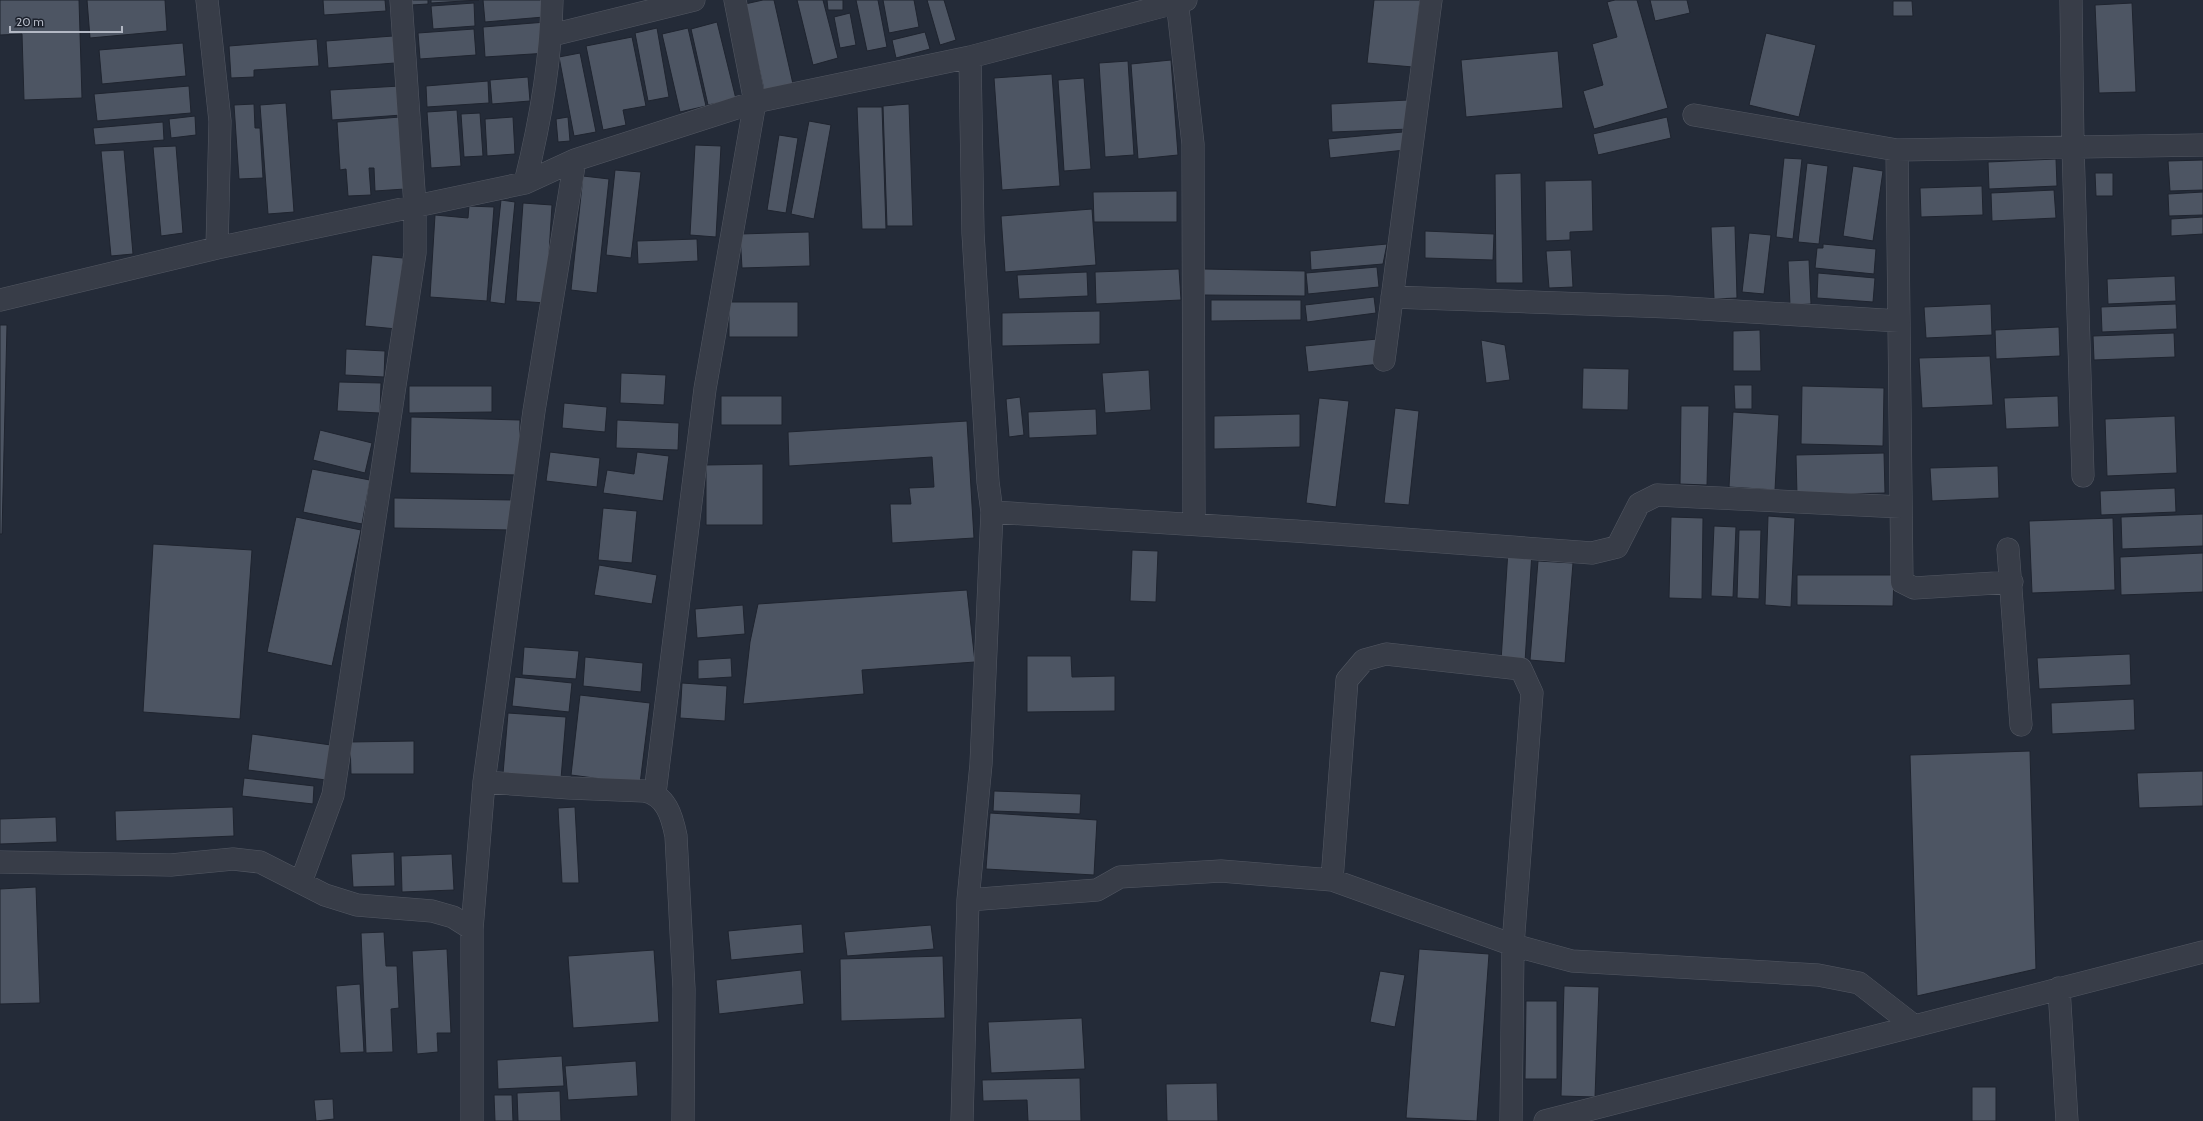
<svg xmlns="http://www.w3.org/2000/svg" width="2203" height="1121" font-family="Cabin,sans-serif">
<rect width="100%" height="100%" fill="#242b38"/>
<!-- building -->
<path fill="#4d5563" stroke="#1f242f" d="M0 0H79L82 98 24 100 22 34 0 35Z
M87 0H165L167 31 90 38Z
M323 0H385L386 11 324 15Z
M411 0H428V4L411 5Z
M431 0H479L431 3Z
M483 0H542L544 17 485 22Z
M763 0H774L793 84 764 90 745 4Z
M797 0H823L838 58 813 65Z
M827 0H843V10H828Z
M856 0H878L887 47 867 51Z
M883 0H914L919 27 889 33Z
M927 0H944L956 40 940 45Z
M1374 0H1420L1413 67 1367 63Z
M1615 0H1637L1668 108 1594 129 1583 91 1603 85 1592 44 1617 37 1607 2Z
M1650 0H1687L1690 13 1655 21Z
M1893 1H1912L1913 16H1893Z
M474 3 475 26 433 29 431 6Z
M2132 3 2136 92 2099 93 2095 5Z
M850 13 856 45 840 48 834 17Z
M546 22 548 53 485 57 483 27Z
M717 22 736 99 708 105 691 29Z
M657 28 669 97 648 101 635 33Z
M688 28 706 106 680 112 662 34Z
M474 29 476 55 420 59 418 33Z
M925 32 930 49 896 58 892 40Z
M1766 33 1816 45 1799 117 1749 105Z
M393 36 395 63 328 68 326 41Z
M632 37 646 106 623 110 626 125 603 130 586 46Z
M317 39 319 66 254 70V77L231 78 229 46Z
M183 43 186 76 102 84 99 50Z
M1558 51 1563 108 1466 117 1461 60Z
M580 53 596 132 574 136 559 57Z
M1171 60 1178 155 1138 159 1131 64Z
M1128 61 1134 155 1105 157 1099 63Z
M1052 74 1060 186 1002 190 994 78Z
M528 77 530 101 492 104 490 80Z
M1084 78 1091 169 1064 171 1058 80Z
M488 81 489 103 427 107 426 86Z
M189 86 191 113 97 121 94 94Z
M400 86 402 115 332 120 330 90Z
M1408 100 1410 129 1332 132 1331 104Z
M286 103 294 212 268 214 260 105Z
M254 104 255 128H260L263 178 239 179 234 105Z
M909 104 913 226H887L883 106Z
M857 107H882L886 229H862Z
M457 110 461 166 431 168 427 112Z
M480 113 483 156 464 157 461 114Z
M195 116 196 135 171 138 169 119Z
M400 117 405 189 375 191 374 168H369L371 195 348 196 346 169 340 170 337 122Z
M513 117 515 154 487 156 485 119Z
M568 117 570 141 558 142 556 119Z
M1667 117 1671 138 1598 155 1593 134Z
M809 121 831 125 814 219 791 214Z
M163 122 164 140 95 145 93 128Z
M1403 132 1405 150 1330 158 1328 139Z
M779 135 798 138 786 213 767 210Z
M695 145 721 146 716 237 690 235Z
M176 146 183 233 161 236 153 147Z
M124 150 133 254 111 256 101 151Z
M1784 158 1802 159 1793 239 1776 237Z
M2056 159 2057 186 1989 189 1988 162Z
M2203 160V190L2170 191 2168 161Z
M1807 163 1828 166 1819 244 1798 242Z
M1853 166 1883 171 1873 241 1843 236Z
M615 170 641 172 631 258 606 255Z
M1521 173 1523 283H1496L1495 174Z
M2095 173H2113V196H2096Z
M583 176 609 179 597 293 571 290Z
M1592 180 1593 231 1570 232V240L1546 241 1545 181Z
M1982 186 1983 215 1921 217 1920 188Z
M2054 190 2056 218 1992 221 1991 193Z
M1177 191V222H1094L1093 192Z
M2203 192V215L2169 216 2168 194Z
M501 200 515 202 505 304 490 302Z
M523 203 552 205 546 303 516 301Z
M469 206 494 207 487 301 430 297 435 215 468 218Z
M1092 209 1096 265 1005 272 1001 216Z
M2203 217V234L2171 236V219Z
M1735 226 1737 298 1714 299 1711 227Z
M1425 231 1494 234 1493 260 1425 258Z
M809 232 810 266 742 268 740 234Z
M1749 233 1771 235 1764 294 1742 292Z
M697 239 698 261 638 264 637 241Z
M1387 244 1383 264 1311 270 1310 251Z
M1823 244 1876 249 1874 274 1815 268 1817 248H1823Z
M1571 250 1573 287 1549 288 1546 251Z
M372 255 403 258 397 329 365 326Z
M1809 260 1811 304 1790 305 1788 261Z
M1377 267 1379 287 1308 294 1306 273Z
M1179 269 1181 300 1096 304 1095 272Z
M1204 269 1305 271V296L1204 295Z
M1087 272 1088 296 1019 299 1017 275Z
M1818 273 1875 278 1873 302 1817 298Z
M2175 276 2176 301 2108 304 2107 279Z
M1374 297 1376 313 1307 322 1305 305Z
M1211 300H1301V320L1211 321Z
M729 302H798V337H729Z
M1991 304 1992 335 1926 338 1924 307Z
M2176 304 2177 329 2102 332 2101 307Z
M1100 311V344L1002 346V313Z
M0 325H7L2 534H0Z
M2059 327 2060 356 1996 359 1995 330Z
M1760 330 1761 371H1733V331Z
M2174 333 2175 357 2094 360 2093 336Z
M1377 339 1380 364 1308 372 1305 346Z
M1481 340 1505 345 1510 380 1486 383Z
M346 349 385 351 384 377 345 375Z
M1990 356 1993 405 1922 408 1919 358Z
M1583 368 1629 369 1628 410 1582 409Z
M1149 370 1151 410 1105 413 1102 373Z
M621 373 666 375 664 405 620 403Z
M339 382 381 383 380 413 337 411Z
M1734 385H1752V409H1735Z
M409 386H492V412L409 413Z
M1802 386 1884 388 1883 446 1801 444Z
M721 396H782V425H721Z
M2058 396 2059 427 2006 429 2004 398Z
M1020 397 1024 435 1009 437 1006 399Z
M1319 398 1349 401 1336 507 1306 503Z
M564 403 607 407 605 432 562 428Z
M1681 406H1709L1707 485 1680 484Z
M1395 408 1419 411 1409 505 1384 503Z
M1096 409 1097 435 1029 438 1028 412Z
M1733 412 1779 415 1775 490 1729 487Z
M1300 414V447L1214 449V416Z
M2175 416 2177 473 2107 476 2105 419Z
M411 417 520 420 519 475 410 473Z
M617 420 679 423 678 450 616 448Z
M967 421 974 538 892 543 890 504H911L909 488 934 487 932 457 789 466 788 432Z
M320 430 372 443 365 473 313 460Z
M550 452 600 458 597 487 546 481Z
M637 452 669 456 663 501 603 493 607 470 634 474Z
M1884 453 1885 493 1797 495 1796 455Z
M763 464V525H706V465Z
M1998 466 1999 498 1932 501 1930 468Z
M312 469 370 480 362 524 303 512Z
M2175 488 2176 512 2101 515 2100 491Z
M394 498 512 500V530L394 528Z
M603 508 637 511 632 563 598 560Z
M2203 514V546L2122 549 2121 517Z
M1768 516 1795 518 1791 607 1765 605Z
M296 517 361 530 332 666 267 652Z
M1671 517 1703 518 1702 599 1669 598Z
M2113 518 2115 590 2032 593 2029 521Z
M1714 526 1736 527 1733 597 1711 596Z
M1739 530H1761L1759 599 1737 598Z
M153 544 252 550 240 719 143 712Z
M1132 550 1158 551 1156 602 1130 601Z
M1508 550 1532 552 1525 662 1501 661Z
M2203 553V592L2121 595 2120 557Z
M1538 561 1573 563 1565 663 1530 660Z
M599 565 657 575 652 604 594 595Z
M1797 575H1894L1893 606 1797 605Z
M967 590 975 662 862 670 864 694 743 704 750 642 758 604Z
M743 605 745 634 697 638 695 609Z
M524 647 579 651 576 679 522 675Z
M2130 654 2131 685 2039 689 2037 658Z
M1027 656H1071L1072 677 1115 676V711L1027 712Z
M585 657 643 663 641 692 583 686Z
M731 658 732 677 698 679V660Z
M515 677 572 683 569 712 512 706Z
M682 683 727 686 725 721 680 718Z
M580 695 650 703 640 784 571 775Z
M2134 699 2135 730 2052 734 2051 703Z
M508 713 566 717 561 779 503 774Z
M252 734 331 745 326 780 248 770Z
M414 741V774H351L350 742Z
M2030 751 2036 969 1917 996 1910 755Z
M2203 771V806L2139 808 2137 773Z
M244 778 314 786 313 804 242 796Z
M994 791 1081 794 1080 814 993 811Z
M233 807 234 836 116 841 115 811Z
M575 807 579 883H562L558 808Z
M990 813 1097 820 1094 875 986 869Z
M56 817 57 842 0 844V819Z
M394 852 395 886 353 887 351 854Z
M452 854 454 890 402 892 401 856Z
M36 887 40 1003 0 1004V889Z
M802 924 804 953 731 960 728 931Z
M931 925 934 949 847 956 844 932Z
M384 932 386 966H397L399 1008 391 1009 393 1052 366 1053 361 933Z
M447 949 451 1033H437L438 1052 417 1054 412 951Z
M1419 949 1489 954 1477 1121 1406 1118Z
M654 950 659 1022 573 1028 568 956Z
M943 956 945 1018 841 1021 840 959Z
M801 970 804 1004 719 1014 716 980Z
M1380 971 1405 975 1395 1027 1370 1022Z
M360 984 364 1052 340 1053 336 986Z
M1564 986 1599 987 1595 1097 1561 1096Z
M1526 1001H1557V1079H1525Z
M1082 1018 1085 1069 991 1073 988 1022Z
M562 1056 564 1086 498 1089 497 1060Z
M636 1061 638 1096 568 1100 565 1066Z
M1080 1078 1081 1121H1028L1027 1100 983 1101 982 1080Z
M1217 1083 1218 1121H1167L1166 1084Z
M1972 1087H1996V1121H1972Z
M560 1091 561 1121H518L517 1093Z
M494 1095H512L513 1121H495Z
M333 1099 334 1119 316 1121 314 1100Z"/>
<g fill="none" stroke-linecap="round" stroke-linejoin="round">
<!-- minor casing -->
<g stroke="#535863" stroke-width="23">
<path id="minor" d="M207 0 220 121 217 248
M1177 0 1193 144 1194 524
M2071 0 2073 147 2083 476
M552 35 694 0
M1694 115 1897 150 2203 145
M1897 150 1902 582 1914 588 2012 582
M525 183C540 123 551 62 552 0
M1392 297 1669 307 1899 321
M0 300 217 248 525 183 575 160 755 102 970 57 1186 0
M1384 360 1431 0
M992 512 1295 531 1592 553 1617 547 1639 504 1657 495 1901 507
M2008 549 2021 725
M484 782 570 788 644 791C666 795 672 816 676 836L684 989 683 1121
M655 793 705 389 755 102 735 0
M0 862 171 865 233 859 260 862 325 895 357 905 432 911 453 917 472 929
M1332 880 1347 680 1364 660 1386 654 1521 669 1532 693 1513 945 1511 1121
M301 882 333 795 415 253V206L401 0
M968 900 1097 890 1120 877 1221 871 1332 880 1513 945 1572 961 1818 975 1859 983 1913 1025
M2059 988 2067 1121
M472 1121V929L484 782 534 411 575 160
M962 1121 968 900 981 764 992 512 988 482 973 233 970 57
M1545 1121 2203 952"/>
</g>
<!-- minor -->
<use href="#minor" stroke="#383d48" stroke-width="22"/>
</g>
<!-- scale -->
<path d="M10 26v6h112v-6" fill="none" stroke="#b3b8c4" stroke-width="2"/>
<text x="16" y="26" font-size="12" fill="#b3b8c4" stroke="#1d222d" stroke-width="3" paint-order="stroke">20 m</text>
</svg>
